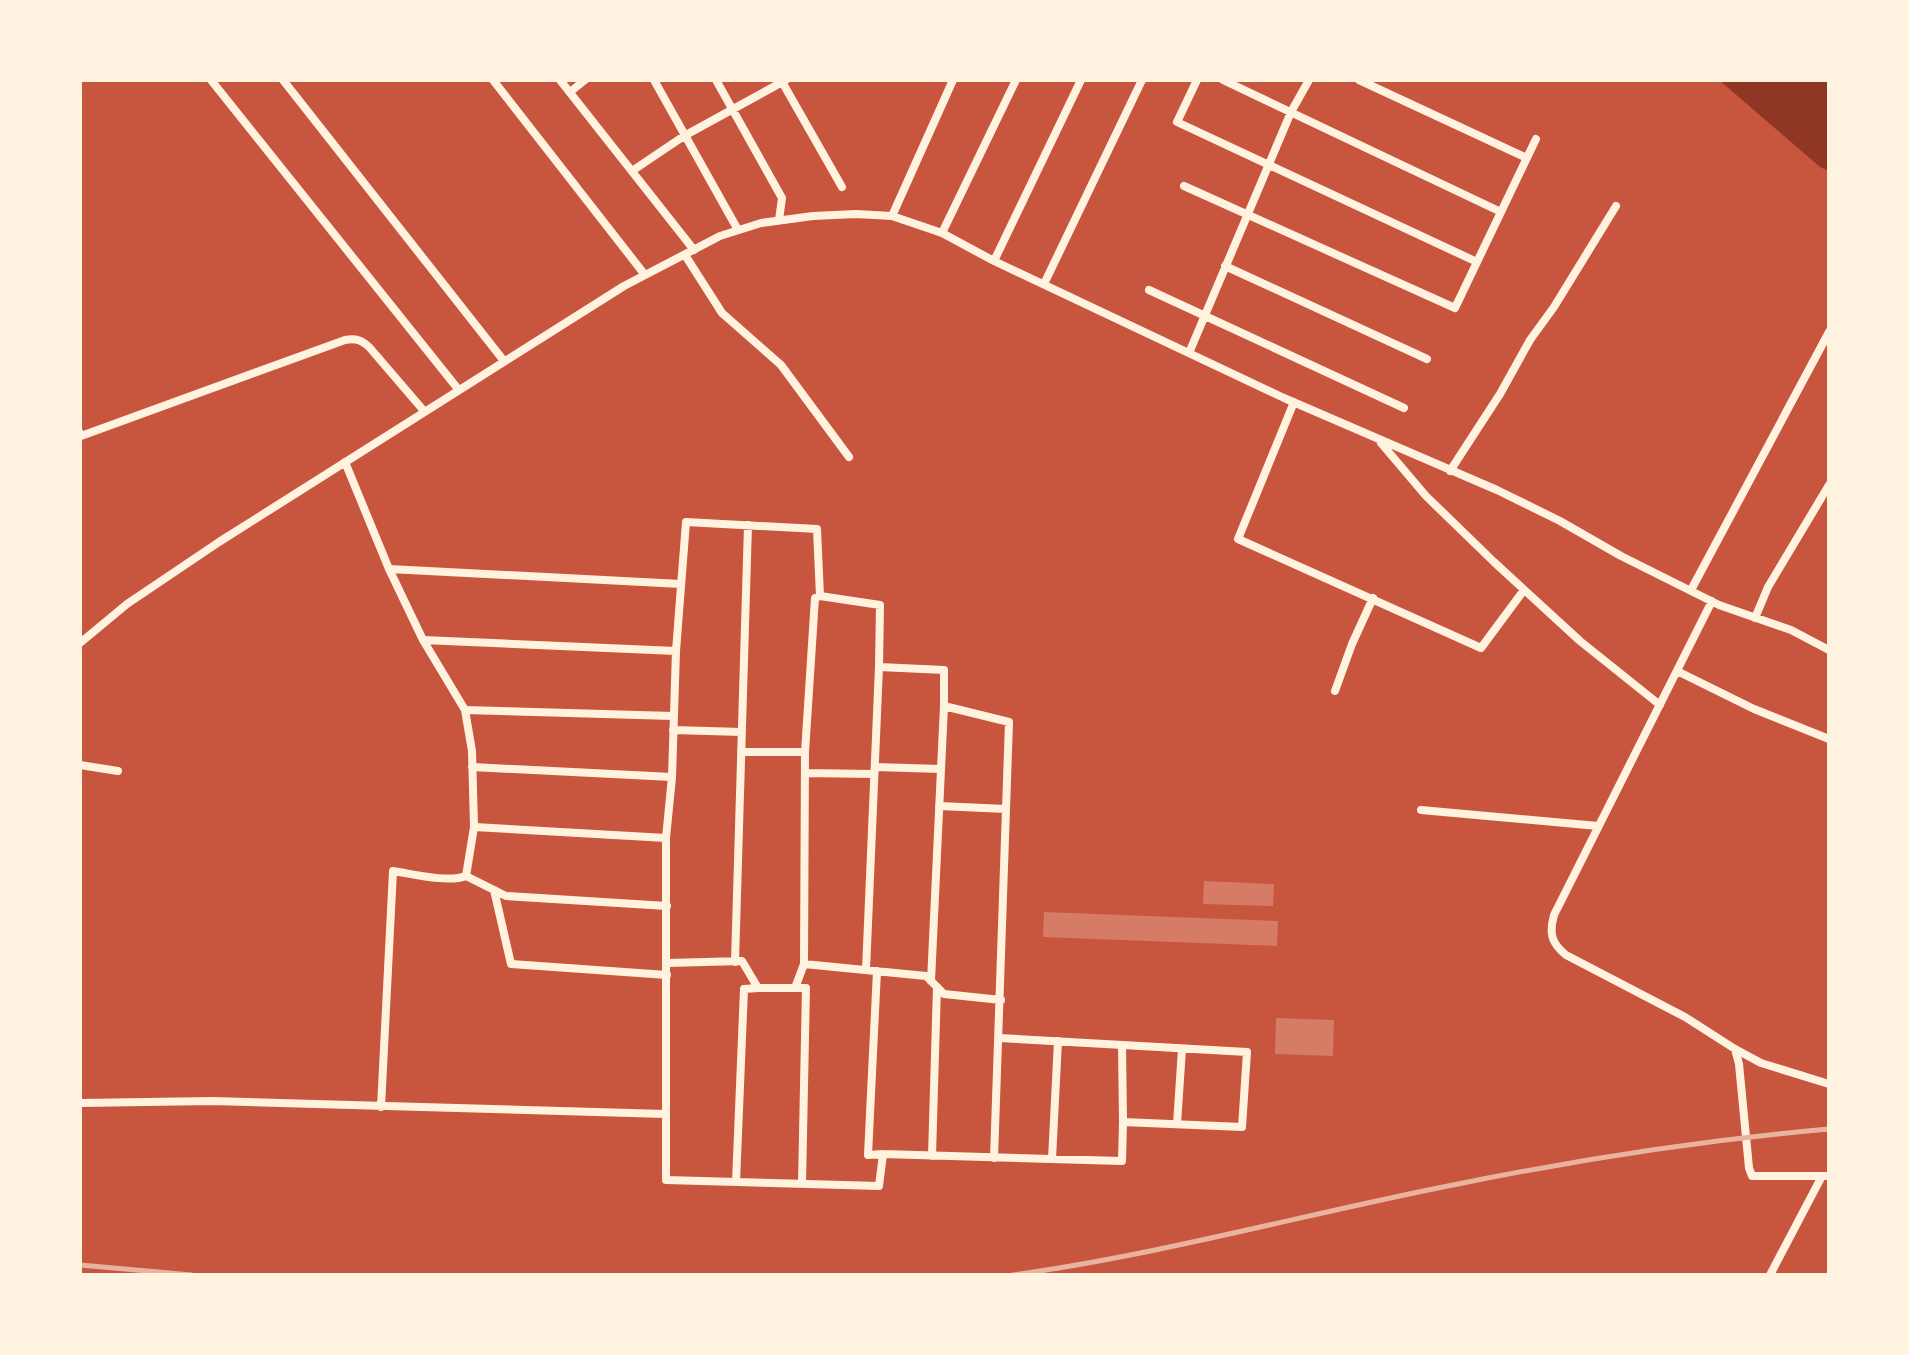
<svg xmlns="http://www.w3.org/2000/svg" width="1909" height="1355" font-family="'Varela Round',sans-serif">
<rect width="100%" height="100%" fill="#c8553d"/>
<!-- water -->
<path fill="#8f3625" d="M1719 80H1829V171L1820 167Z"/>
<!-- building -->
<path fill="#d67c66" d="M1204 881 1274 884 1273 906 1203 904Z
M1044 912 1278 921 1277 946 1043 937Z
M1276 1018 1334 1020 1333 1056 1275 1054Z"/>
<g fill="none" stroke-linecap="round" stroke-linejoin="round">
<!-- path -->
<path stroke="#fff3e0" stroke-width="3" d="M649 1275H668"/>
<!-- minor -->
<path stroke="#fff3e0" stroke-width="8" d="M211 80 458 389
M283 80 504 361
M493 80 645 275
M560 80 694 250
M654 80 738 230
M716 80 782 198 779 220
M781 80 842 187
M1197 80 1177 122 1477 262
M1223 80 1501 212
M1359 80 1527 158
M570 92 585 80
M632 171 684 136 786 80
M1184 186 1455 308 1536 139
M892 216 953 80
M942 233 1016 80
M685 255 722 313 781 365 849 457
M994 261 1081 80
M1225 266 1427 359
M1044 284 1142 80
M1149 290 1404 408
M1189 353 1291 112 1309 80
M1294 402 1238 539 1481 648 1524 590
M80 433 81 436 345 340C356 338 362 340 370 348L424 411
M1381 443 1426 496 1494 562 1580 641 1660 705
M345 462 389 569 423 640 465 710 472 751 474 827 466 876C448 883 413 874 393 871L381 1107
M1450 471 1500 394 1530 340 1554 307 1616 206
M389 569 681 584
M1691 590 1829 332
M1712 601 1554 915C1549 933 1551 943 1566 955L1685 1017 1735 1049 1761 1063 1829 1084
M1755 618 1768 587 1829 485
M423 640 676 651
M80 643 127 604 219 542 624 286 720 236 761 223 813 216 856 214 892 216 942 233 994 261 1284 398 1497 490 1560 521 1621 556 1719 605 1791 630 1829 650
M1677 671 1754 709 1829 739
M1335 691 1352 644 1373 598
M465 710 673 716
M673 730 742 732
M741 752H805
M80 765 118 771
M472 767 672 777
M875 767 941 769
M805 773 874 774
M939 806 1006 809
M1421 810 1598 826
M474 827 666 838
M466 876 506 896 667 906
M494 890 511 964 667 975
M735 962 748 525
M667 963 742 961 758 988H795L804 964 926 976 944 994 1001 1000
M804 964 805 752 815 598 820 596
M866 970 879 667
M877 971 868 1155 883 1154
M931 981 944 706
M795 988H806L802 1184
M1122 1045 1123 1122
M1735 1049 1739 1064 1749 1168 1752 1176H1829
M80 1103 212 1101 666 1114
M1177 1124 1182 1049
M932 1156 937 987
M994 1158 1009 722 944 706V670L879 667 880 605 820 596 817 529 686 522 676 651 672 777 666 838V1180L879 1186 883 1154 1122 1161 1123 1122 1242 1127 1247 1052 999 1038
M1052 1159 1058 1041
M736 1182 744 989 758 988
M1770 1275 1822 1176"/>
<!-- rail -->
<path stroke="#e9b49f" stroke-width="5" d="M80 1265 192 1275
M1013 1275C1164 1254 1309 1213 1458 1184 1581 1159 1704 1140 1829 1129"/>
</g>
<!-- border -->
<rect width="1909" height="1355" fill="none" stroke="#fff3e0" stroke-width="164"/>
</svg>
